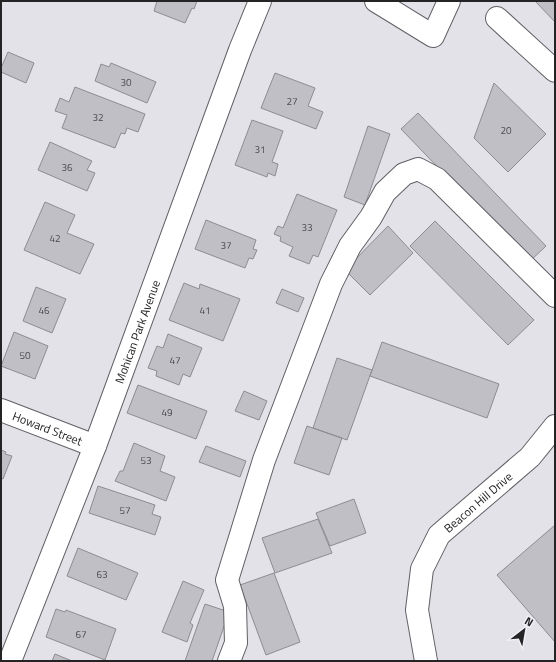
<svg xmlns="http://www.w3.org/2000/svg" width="556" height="662" font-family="'Titillium Web',sans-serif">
<rect width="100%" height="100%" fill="#e2e2e8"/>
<!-- building -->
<path fill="#bfbfc5" stroke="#8c8c91" d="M157 1H197L194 9 192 8 185 23 154 11Z
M535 1H555V22Z
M8 52 34 63 26 83 1 72V68Z
M111 63 156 82 147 103 95 81 101 64 109 67Z
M275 73 315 88 308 106 323 112 316 129 261 108Z
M494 83 546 134 508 172 474 138Z
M75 87 145 114 138 132 127 128 125 134 121 133 115 148 62 128 67 115 55 111 60 98 69 102Z
M418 113 546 246 529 262 401 129Z
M252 120 283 131 272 162 278 164 275 176 268 173 267 177 235 165Z
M368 126 390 134 365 205 344 197Z
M50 142 92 161 87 170 95 173 87 191 38 170Z
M297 194 337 210 318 257 313 255 309 264 289 256 293 247 280 241 281 237 274 234 278 226 283 228Z
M45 202 75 215 67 233 94 244 80 274 24 250Z
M206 220 256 240 253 249 257 250 253 259 249 258 245 268 195 249Z
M435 221 534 320 508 345 410 246Z
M388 226 413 253 370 295 345 270Z
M184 283 199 289 200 284 240 299 223 341 169 320Z
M36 287 66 299 52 333 23 321Z
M282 289 304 298 298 312 276 303Z
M14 332 48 346 35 379 1 366Z
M168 334 202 348 190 377 183 374 179 385 156 376 157 371 148 368 157 346 163 348Z
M382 342 499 384 487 418 370 376Z
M337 358 372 370 347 440 313 428Z
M138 385 207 411 196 439 127 413Z
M244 391 267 401 259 420 235 411Z
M307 426 342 438 329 475 294 463Z
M134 443 165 456 160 471 175 477 166 501 115 481 120 471H123Z
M206 446 246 461 240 477 199 462Z
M1 450 6 452 5 454 12 456 3 479 1 478Z
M98 486 155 505 152 514 161 517 155 535 89 513Z
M354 499 366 533 330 546 316 513Z
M318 519 332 553 275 573 262 538Z
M555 525V642L497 575Z
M78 548 138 573 126 600 67 576Z
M274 573 300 642 266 655 240 585Z
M183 581 204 590 190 623 193 625 187 642 162 632Z
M205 604 229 612 212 661H185Z
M56 609 65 612 66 610 116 629 105 660 46 637Z
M55 654 72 661H52Z"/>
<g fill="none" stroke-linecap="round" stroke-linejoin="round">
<!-- minor casing -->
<g stroke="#606065" stroke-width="24">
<g id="minor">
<path d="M376 1 433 36 449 1"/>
<path d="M497 18 555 71"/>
<path id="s1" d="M1 410 95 446"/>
<path id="s2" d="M10 661 95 446 240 50 260 1"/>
<path d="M229 661 236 643 235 606 227 580 264 460 331 284 350 246 371 217 385 192 404 174 418 169 437 179 555 296"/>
<path id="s3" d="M426 661 417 610 422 569 439 535 530 457 555 426"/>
</g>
</g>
<!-- minor -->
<use href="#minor" stroke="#fff" stroke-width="22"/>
</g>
<g text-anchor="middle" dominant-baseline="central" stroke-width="4" stroke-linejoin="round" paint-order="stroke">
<!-- number labels -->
<g font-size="10" fill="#4b4b4e">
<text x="126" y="82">30</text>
<text x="292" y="101">27</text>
<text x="98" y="117">32</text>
<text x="506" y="130">20</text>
<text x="260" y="149">31</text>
<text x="67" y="167">36</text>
<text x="307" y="227">33</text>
<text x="55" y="238">42</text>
<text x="226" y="245">37</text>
<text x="44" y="310">46</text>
<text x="205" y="310">41</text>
<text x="25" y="355">50</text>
<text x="175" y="360">47</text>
<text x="167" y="412">49</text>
<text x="146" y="460">53</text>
<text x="125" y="510">57</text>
<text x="102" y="574">63</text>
<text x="81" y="634">67</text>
</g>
<!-- street labels -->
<g font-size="12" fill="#242426" stroke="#efeff5">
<text stroke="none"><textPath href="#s2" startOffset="353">Mohican Park Avenue</textPath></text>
<text stroke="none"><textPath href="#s1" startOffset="50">Howard Street</textPath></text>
<text stroke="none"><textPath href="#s3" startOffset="182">Beacon Hill Drive</textPath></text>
</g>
</g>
<!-- border -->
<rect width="556" height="662" fill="none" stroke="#242426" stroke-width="4"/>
<!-- north arrow -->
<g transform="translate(524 630) rotate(31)" stroke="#efeff5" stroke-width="3" paint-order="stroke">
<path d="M0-3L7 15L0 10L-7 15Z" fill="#242426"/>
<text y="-6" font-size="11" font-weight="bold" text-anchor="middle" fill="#242426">N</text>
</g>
</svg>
